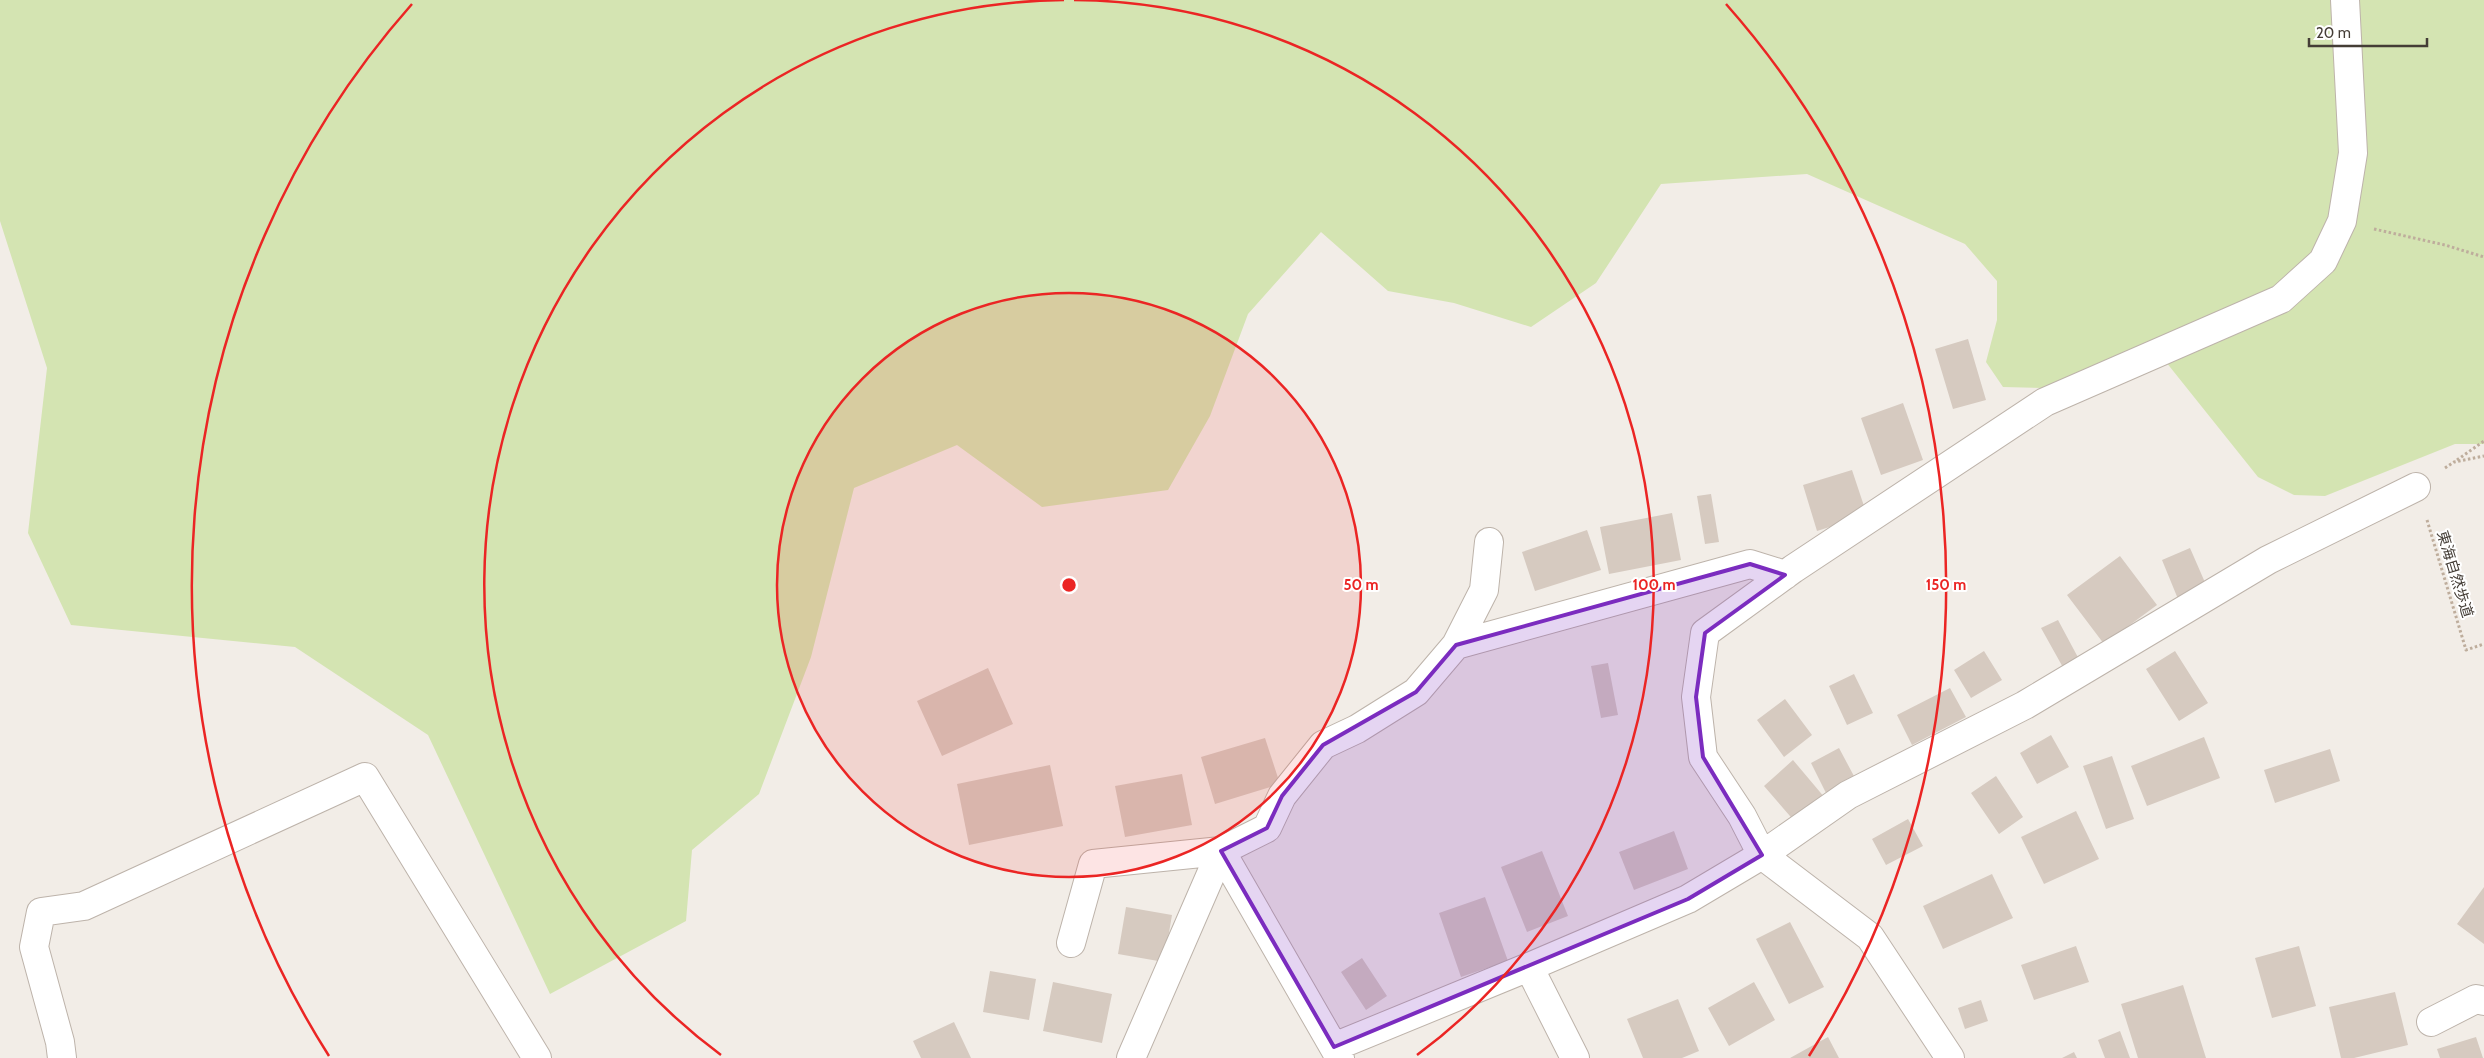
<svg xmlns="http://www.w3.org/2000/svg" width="2484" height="1058" font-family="Cabin,'Noto Sans JP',sans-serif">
<rect width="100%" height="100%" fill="#f2ede7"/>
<!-- green -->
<path fill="#d4e4b2" d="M0 0H2484V444H2455L2325 496 2294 495 2258 477 2166 362 2046 388 2003 387 1986 362 1997 320V281L1965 244 1807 174 1661 184 1596 283 1531 327 1454 303 1388 291 1321 232 1248 314 1210 416 1168 490 1042 507 957 445 854 488 811 657 759 794 692 850 686 921 550 994 428 735 295 647 71 625 28 533 47 368 0 221Z"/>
<!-- building -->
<path fill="#d6cac0" d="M1968 339 1986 400 1953 409 1935 349Z
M1903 403 1923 460 1881 475 1861 418Z
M1852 470 1867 515 1817 531 1803 485Z
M1711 494 1719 542 1705 544 1697 496Z
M1672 513 1681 560 1609 574 1600 527Z
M1587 530 1601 570 1535 591 1522 552Z
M2190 548 2207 587 2178 599 2162 560Z
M2120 556 2157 605 2104 644 2067 595Z
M2058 620 2081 663 2065 671 2041 628Z
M1984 651 2002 680 1971 698 1954 670Z
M2175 651 2208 703 2179 721 2146 669Z
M1608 663 1618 715 1601 718 1591 666Z
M988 668 1013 724 942 756 917 701Z
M1854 674 1873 713 1847 725 1829 686Z
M1950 688 1966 717 1912 745 1897 715Z
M1785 699 1812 735 1784 757 1757 720Z
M2051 735 2069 767 2037 784 2020 753Z
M2204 737 2220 778 2147 806 2131 766Z
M1265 738 1280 784 1215 804 1201 757Z
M1839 748 1855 778 1826 793 1811 763Z
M2330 749 2340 781 2275 803 2264 770Z
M2112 756 2134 819 2106 829 2083 766Z
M1793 760 1825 798 1796 823 1764 786Z
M1050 765 1063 826 969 845 957 784Z
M1182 774 1192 825 1125 837 1115 786Z
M1996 776 2023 817 1999 834 1971 793Z
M2076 811 2099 859 2044 884 2021 837Z
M1908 819 1923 846 1886 865 1872 839Z
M1674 831 1688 869 1634 890 1619 852Z
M1542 851 1568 916 1527 932 1501 867Z
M1992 874 2013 918 1943 949 1923 906Z
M2484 887V944L2457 924Z
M1485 897 1508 961 1461 977 1439 913Z
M1126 907 1172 915 1164 962 1118 954Z
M1790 922 1824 987 1789 1004 1756 939Z
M2076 946 2089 982 2034 1000 2021 965Z
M2299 946 2316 1006 2272 1018 2255 958Z
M1362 958 1387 996 1366 1010 1341 972Z
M990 971 1036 979 1029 1020 983 1012Z
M1053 982 1112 994 1102 1043 1043 1031Z
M1754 982 1775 1020 1729 1046 1708 1008Z
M2183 985 2206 1058H2138L2121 1004Z
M2395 992 2408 1045 2354 1058H2341L2329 1007Z
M1678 999 1699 1051 1682 1058H1643L1627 1019Z
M1981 1000 1988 1021 1965 1029 1958 1008Z
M954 1022 971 1058H921L913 1041Z
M2120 1031 2130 1058H2105L2098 1040Z
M1828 1037 1839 1058H1790Z
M2476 1037 2483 1058H2440L2437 1049Z
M2074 1052 2077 1058H2062Z"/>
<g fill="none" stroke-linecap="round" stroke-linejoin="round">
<!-- street casing -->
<g stroke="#bdb3aa" stroke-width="30">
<path id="street" d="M1456 645 1750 564 1785 575
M1221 851 1340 1058
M1071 943 1093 864 1221 851 1267 828 1282 796 1323 745 1357 729 1416 692 1456 645 1484 590 1489 542
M2431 1022 2476 999 2484 1001
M1334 1047 1529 967
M62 1058 60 1042 34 947 41 912 84 906 365 777 537 1058
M1131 1058 1221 851
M1575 1058 1529 967 1688 899 1762 855 1848 795 2025 705 2268 560 2416 487
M1950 1058 1870 937 1762 855 1742 816 1703 757 1696 697 1705 633 1793 569 2045 402 2281 299 2323 261 2342 221 2353 153 2345 0"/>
</g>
<!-- path -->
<path stroke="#bead9c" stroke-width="3" stroke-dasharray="2.5 2.5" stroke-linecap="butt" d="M2374 229 2445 245 2484 257
M2457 460 2484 441
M2445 468 2454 462 2484 456
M2427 520 2466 650 2484 644"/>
<!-- street -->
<use href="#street" stroke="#fff" stroke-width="28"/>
</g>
<!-- marked area -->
<path fill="#7b2cbf" fill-opacity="0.2" stroke="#7b2cbf" stroke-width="4" stroke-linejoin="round" d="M1750 564 1785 575 1705 633 1696 697 1703 757 1762 855 1688 899 1334 1047 1221 851 1267 828 1282 796 1323 745 1416 692 1456 645Z"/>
<!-- distance rings -->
<circle cx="1069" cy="585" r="292" fill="#eb2524" fill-opacity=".12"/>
<g fill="none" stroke="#eb2524" stroke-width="2.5">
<circle cx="1069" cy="585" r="292"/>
<path d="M721 1055A585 585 0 0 1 1064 0M1074 0A585 585 0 0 1 1417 1055"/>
<path d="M329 1056A877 877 0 0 1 412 4M1726 4A877 877 0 0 1 1809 1056"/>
</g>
<g text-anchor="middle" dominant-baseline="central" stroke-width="4" stroke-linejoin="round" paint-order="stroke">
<!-- street labels -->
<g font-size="15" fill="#443d36" stroke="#fff">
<text transform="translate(2455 574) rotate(73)">東海自然歩道</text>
</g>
</g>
<circle cx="1069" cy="585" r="8" fill="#eb2524" stroke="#fff" stroke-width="2.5"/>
<g font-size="15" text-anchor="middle" font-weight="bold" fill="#eb2524" stroke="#fff" stroke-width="4" stroke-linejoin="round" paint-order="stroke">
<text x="1361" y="590">50 m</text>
<text x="1654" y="590">100 m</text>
<text x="1946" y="590">150 m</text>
</g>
<!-- scale -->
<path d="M2309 38v8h118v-8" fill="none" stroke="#443d36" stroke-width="2.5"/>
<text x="2316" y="38" font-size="15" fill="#443d36" stroke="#ffffff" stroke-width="4" paint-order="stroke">20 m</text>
</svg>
